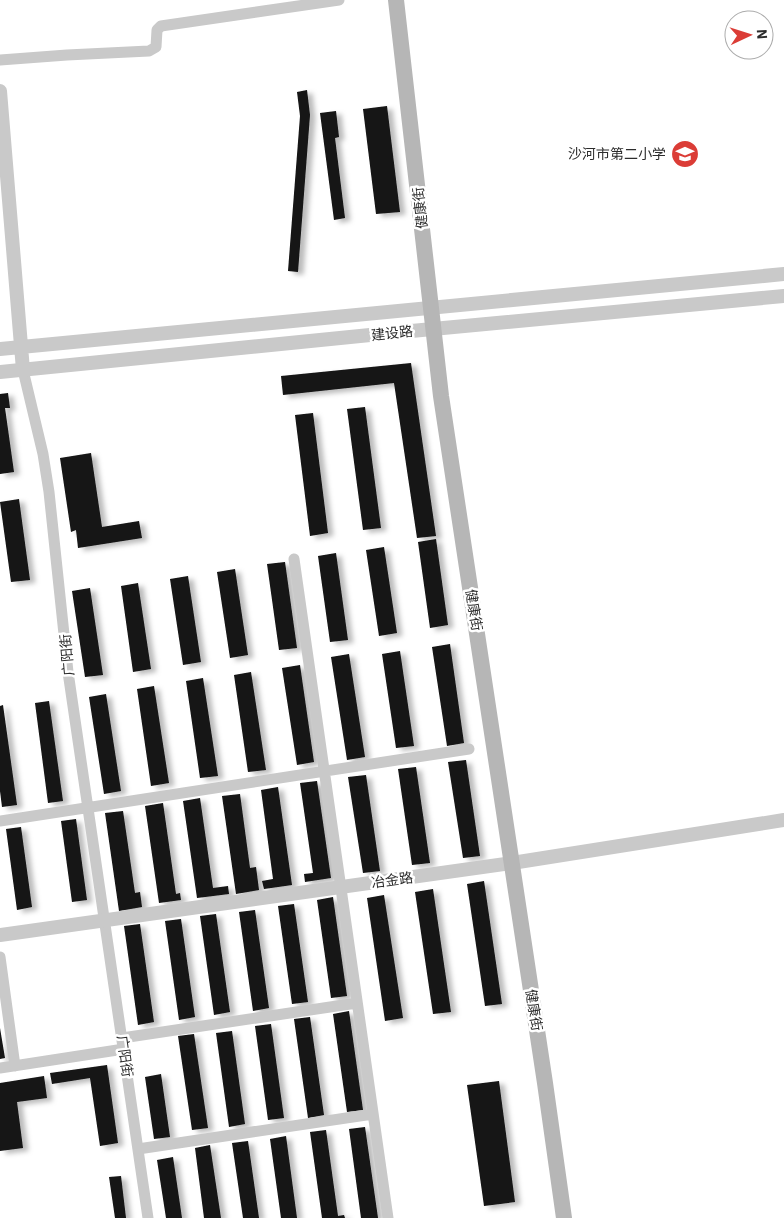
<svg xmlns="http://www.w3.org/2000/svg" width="784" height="1218" font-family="'IBM Plex Sans','Noto Sans SC',sans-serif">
<defs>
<filter id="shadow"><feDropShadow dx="5.5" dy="3" stdDeviation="2.5" flood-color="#0004"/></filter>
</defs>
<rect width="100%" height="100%" fill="#fff"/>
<!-- building -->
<path fill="#131313" filter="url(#shadow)" d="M307 90 310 115 298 272 288 271 300 116 297 92Z
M387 106 400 212 376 214 363 109Z
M336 111 339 137 335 138 345 218 334 220 320 113Z
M411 363 436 536 417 538 394 383 283 395 281 376Z
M8 393 10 408H5L14 472 0 474V394Z
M365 407 381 528 363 530 347 409Z
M313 413 328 533 310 536 295 415Z
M91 453 102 527 139 521 142 538 78 548 76 530 71 532 60 458Z
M19 499 30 580 11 582 0 502Z
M436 539 448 625 430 628 418 542Z
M384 547 397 633 379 636 366 550Z
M336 553 348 640 330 642 318 556Z
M285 562 297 648 279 650 267 564Z
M235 569 248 655 230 658 217 572Z
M188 576 201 662 183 665 170 579Z
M138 583 151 669 133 672 121 586Z
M90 588 103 675 85 677 72 591Z
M450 644 464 743 447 746 432 647Z
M400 651 414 746 396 748 382 654Z
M349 654 365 757 347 760 331 657Z
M300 665 314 762 297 765 282 668Z
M251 672 266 770 248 772 234 675Z
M203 678 218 776 200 778 186 681Z
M154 686 169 783 151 786 137 689Z
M106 694 121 791 104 794 89 697Z
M49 701 63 801 48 803 35 703Z
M3 705 17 805 2 807 0 791V706Z
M466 760 480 856 463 858 448 762Z
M416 767 430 863 412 865 398 769Z
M366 775 380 871 363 873 348 777Z
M317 781 331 878 305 882 304 874 313 873 300 783Z
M278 787 292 885 264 889 262 881 273 879 261 790Z
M240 794 250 868 256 867 259 890 236 894 222 796Z
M200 798 213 888 228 886 229 894 197 898 183 801Z
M163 803 176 894 180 893 181 900 159 903 145 806Z
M123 811 135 893 140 892 142 907 119 911 105 813Z
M76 819 87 900 72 902 61 821Z
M21 827 32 907 17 910 6 829Z
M484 881 502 1004 485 1006 467 884Z
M433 889 451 1012 433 1014 415 892Z
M384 895 403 1018 385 1021 367 898Z
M333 897 347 996 331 998 317 900Z
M294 904 308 1002 292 1004 278 906Z
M255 910 269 1008 253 1011 239 912Z
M216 914 230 1012 214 1015 200 916Z
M181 919 195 1017 179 1020 165 921Z
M140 924 154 1022 138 1025 124 926Z
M349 1011 363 1110 347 1112 333 1014Z
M310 1017 324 1115 308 1118 294 1019Z
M271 1024 284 1118 268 1120 255 1026Z
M0 1028 5 1058 0 1059Z
M232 1031 245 1124 229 1127 216 1033Z
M194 1034 208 1128 192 1130 178 1036Z
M107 1065 118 1143 100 1146 90 1078 52 1084 50 1073Z
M161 1074 170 1137 154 1139 145 1077Z
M44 1076 47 1098 17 1102 23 1148 0 1151V1083Z
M499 1081 515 1202 484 1206 467 1085Z
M365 1127 378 1218H361L349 1129Z
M326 1130 338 1216 344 1215 345 1218H322L310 1132Z
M286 1136 297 1218H281L270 1139Z
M248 1141 259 1218H243L232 1143Z
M210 1145 221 1218H204L195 1148Z
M173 1157 182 1218H166L157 1160Z
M121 1176 126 1218H115L109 1177Z"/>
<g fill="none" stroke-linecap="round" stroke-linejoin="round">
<!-- minor -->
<path stroke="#c9c9c9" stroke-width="11" d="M0 60 67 55 149 51 156 47 157 30 161 26 339 0
M23 370 43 454 49 492 68 672 148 1218
M294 559 388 1218
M0 821 469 749
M0 957 15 1066
M122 1038 357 1003
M0 1068 124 1049
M138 1149 373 1114"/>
<!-- tertiary -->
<path stroke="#c9c9c9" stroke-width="14" d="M0 91 23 370
M0 349 784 274
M0 372 390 333 784 296
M0 935 512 863 784 820"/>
<!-- secondary -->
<path stroke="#b6b6b6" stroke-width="16" d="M396 0 441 396 545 1083 564 1218"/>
</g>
<!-- icons -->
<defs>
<g id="school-disc" transform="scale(1.4375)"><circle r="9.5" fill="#db3c36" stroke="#fff"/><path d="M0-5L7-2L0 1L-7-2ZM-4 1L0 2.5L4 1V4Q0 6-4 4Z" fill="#fff"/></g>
</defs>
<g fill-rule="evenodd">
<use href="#school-disc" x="685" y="154"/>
</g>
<g text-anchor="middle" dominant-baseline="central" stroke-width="5" stroke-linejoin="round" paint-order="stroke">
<!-- poi labels -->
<g font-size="14" fill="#2c2c2c" stroke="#fff" text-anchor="end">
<text x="666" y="154">沙河市第二小学</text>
</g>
<!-- street labels -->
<g font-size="14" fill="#2c2c2c" stroke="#fff">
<text transform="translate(420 208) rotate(-96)">健康街</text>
<text transform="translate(392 333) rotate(-6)">建设路</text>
<text transform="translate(474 610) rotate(81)">健康街</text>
<text transform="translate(67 655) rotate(-95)">广阳街</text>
<text transform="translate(392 880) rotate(-8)">冶金路</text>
<text transform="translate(534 1010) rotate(81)">健康街</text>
<text transform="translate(125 1056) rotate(82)">广阳街</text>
</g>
</g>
<!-- north arrow -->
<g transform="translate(749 35) rotate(86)"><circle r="24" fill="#ffffff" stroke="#ababab"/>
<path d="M0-4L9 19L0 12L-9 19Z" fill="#db3c36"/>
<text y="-8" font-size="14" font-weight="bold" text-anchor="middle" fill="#2c2c2c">N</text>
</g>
</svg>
